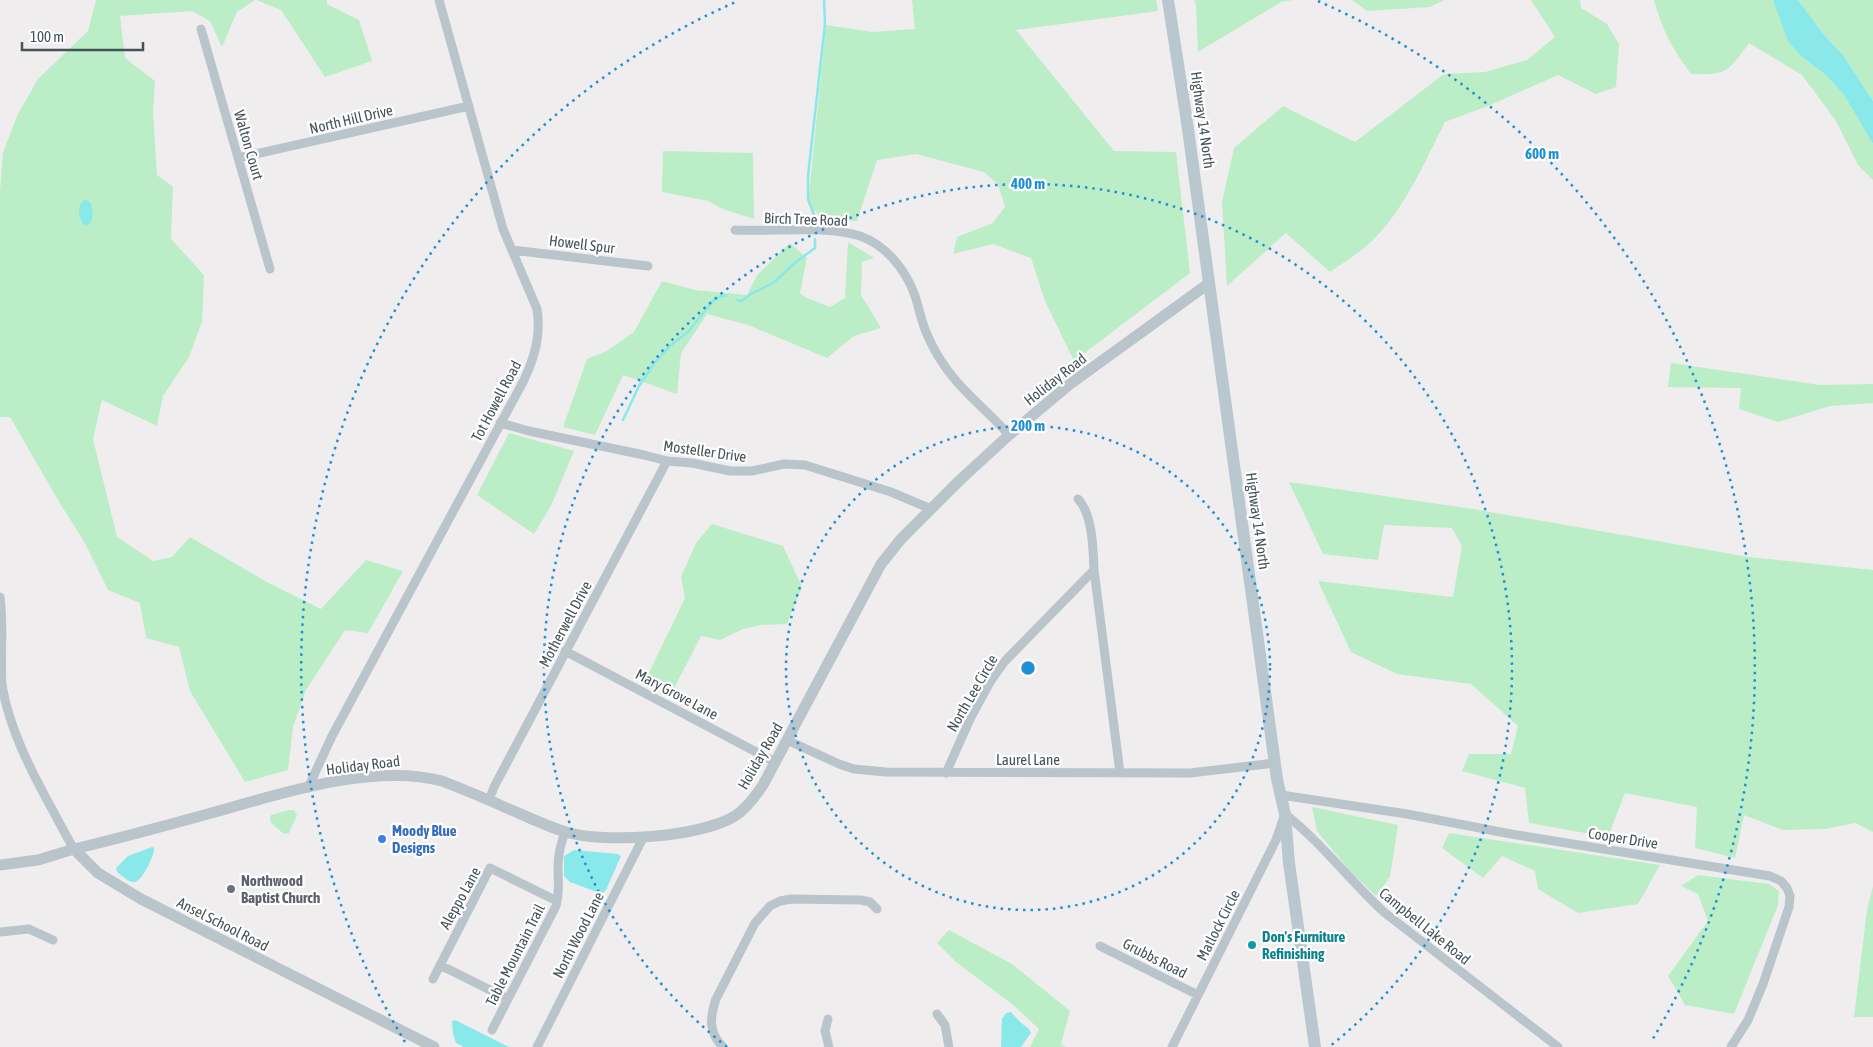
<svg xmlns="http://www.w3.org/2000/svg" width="1873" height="1047" font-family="'Asap Condensed',sans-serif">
<rect width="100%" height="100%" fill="#f0edee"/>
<!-- green -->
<path fill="#bbeec6" d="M96 0H255L237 12 222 47 210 21 192 11 120 16 125 58 155 81 153 112 157 175 173 187 171 239 204 275 202 322 189 357 163 396 157 426 102 400 93 439 117 537 153 561 172 557 190 537 265 581 321 609 366 560 403 571 368 633 345 630 306 690 293 727 288 770 245 782 190 691 179 647 146 638 140 603 108 590 85 543 61 505 10 417H0V191L3 152 18 114 38 79 88 31Z
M256 0H327V4L359 20 372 61 325 77 281 10Z
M912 0H1156L1158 11 1016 30 1114 151 1176 152 1190 273 1074 361 1045 301 1031 258 993 244 953 254 957 237 993 223 1005 207 998 184 984 172 916 154 877 160 857 221 824 220 808 204 826 25 872 32 915 29Z
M1194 0H1293L1281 2 1198 52 1196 5Z
M1352 0H1444L1430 7 1367 11Z
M1531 0H1580L1581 8 1607 24 1619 44 1616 87 1596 94 1558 75 1488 106 1445 122C1424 163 1406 207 1373 240 1361 252 1344 262 1330 272L1286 233 1227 286 1222 202 1234 148 1283 106 1355 142 1444 74 1485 72 1527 60 1555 37Z
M1654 0H1773L1801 56 1827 76 1844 95 1873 144V180L1858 165 1836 121 1802 75 1749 43C1728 72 1728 75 1691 74 1673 50 1662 30 1654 0Z
M1798 0H1873V101L1843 55 1825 36Z
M663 151 753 153 754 219 723 209 708 201 662 192Z
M848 242 874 258 862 262 861 295 881 328 854 336 827 358 748 325 707 314 681 353 677 394 623 375 595 435 563 427 587 359 607 351 634 332 662 281 695 290 747 295 757 275 790 243 807 258 800 293 805 297 830 307 845 298Z
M1671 363 1820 385 1873 384V403L1830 406 1778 422 1739 409 1741 388 1668 387Z
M509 433 574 451 551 506 534 534 477 495Z
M1289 482 1473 509 1749 557 1873 570V832L1855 823 1825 829 1783 830 1744 815 1735 858 1695 848 1697 807 1625 793 1608 837 1529 823 1525 788 1462 771 1469 754H1511L1518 726 1471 684 1397 674 1351 652 1318 581 1453 597 1462 546 1452 528 1384 525 1378 560 1323 554Z
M712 524 783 546 802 587 787 624 761 625 743 629 720 640 701 636 669 698 646 679 685 598 681 577 696 543Z
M1312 807 1398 825 1390 877 1376 896 1349 870 1317 831Z
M289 810H294L297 815 289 833 284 834 271 823 270 818 271 815Z
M1449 833 1660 865 1638 904 1578 913 1538 889 1535 871 1502 856 1483 878 1442 848Z
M1698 875 1769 884 1779 891 1778 905 1734 1014 1685 1005 1668 976 1708 921 1698 894 1681 886Z
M1873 886V1017H1854L1867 910Z
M949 930 1012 964 1070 1011 1061 1044 1066 1047H1030L1039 1029 1012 1004 956 962 937 943Z"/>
<!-- water -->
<path fill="#89e8ea" d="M1773 0H1798L1825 36 1843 55 1873 101V144L1844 95 1827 76 1801 56 1788 41Z
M84 200H87L91 203C92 211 95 220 87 226L83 224C79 216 76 208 84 200Z
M152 847 154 848C155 855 142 881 135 882 129 883 121 875 117 872L116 868 128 856Z
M574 850 618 854 621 856 606 890 602 894 570 882 564 876V856Z
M1011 1012 1020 1022 1029 1029 1031 1033 1021 1047H1001L1002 1019 1006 1013Z
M455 1020 509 1047H464L456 1043 453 1034 452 1021Z"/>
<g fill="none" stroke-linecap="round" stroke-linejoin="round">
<!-- stream -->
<path stroke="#89e8ea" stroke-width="2.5" d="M816 220 808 199V176L825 24 824 0
M737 300 742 301 749 295 773 283 796 262 815 248V239
M623 420 639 386 655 362 671 345 688 332 713 301 721 296H726"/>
<!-- minor -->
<path stroke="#b9c5ca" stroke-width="9" d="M201 29 270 269
M238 158 469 106
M735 230C772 232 827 225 860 236 886 245 906 270 915 296 919 308 921 320 926 332 931 344 937 355 944 365 962 392 988 411 1009 435
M512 250 648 266
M500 423 529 431 644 455 667 461 692 463 730 471H752L784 464 805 465 891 492 931 509
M1094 570 1120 773
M0 597C4 626 0 656 2 685 9 728 31 771 52 809 59 822 66 836 74 849
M565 651 775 762
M787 740 839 764 854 769 886 772 1190 773 1275 763
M946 773 971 717 990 682 1005 661 1094 570C1093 549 1093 515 1078 499
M308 788 332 736 524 380C535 356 541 335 537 309L503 229 439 0
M1281 795 1407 814 1511 834 1770 876 1781 881 1787 888 1790 896 1789 907 1763 984 1748 1020 1731 1047
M489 800 494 787 667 461
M0 932 29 929 53 940
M1100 946 1198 995
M440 965 508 999
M433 979 490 868 557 901
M937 1014 945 1025 949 1047
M828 1019 825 1031 829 1047
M492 1030 556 906C560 891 558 881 558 867 558 855 561 843 565 832
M537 1047 644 836
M723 1047C708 1032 710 1017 716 999L755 923 770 906 780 901 791 899 861 900 870 902 877 909
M1172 1047 1276 840 1285 814C1322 843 1350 881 1385 913L1558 1047"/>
<!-- tertiary -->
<path stroke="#b9c5ca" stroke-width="11" d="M74 849C121 838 168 825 215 812 283 793 372 763 442 781 465 790 487 799 509 809 528 817 546 826 566 832 605 844 700 837 735 816 747 808 755 797 763 785L881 564 901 539 960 480 1009 435 1070 384 1208 284
M0 865 38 860 74 849 98 873 141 899 434 1047"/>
<!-- secondary -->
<path stroke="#b9c8cf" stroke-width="12" d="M1168 0 1187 122 1277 779 1285 814 1289 863 1315 1047"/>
</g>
<!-- distance rings -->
<g fill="none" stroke="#1e90d6" stroke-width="2.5" stroke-dasharray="2.5 5">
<circle cx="1028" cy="668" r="242"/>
<path d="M727 1047A484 484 0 1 1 1329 1047"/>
<path d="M405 1042A727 727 0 0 1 738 1M1318 1A727 727 0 0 1 1651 1042"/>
</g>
<!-- markers -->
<circle fill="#3f7fe0" stroke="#fff" stroke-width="2" cx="382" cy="839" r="5"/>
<circle fill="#6b7280" stroke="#fff" stroke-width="2" cx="231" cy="889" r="5"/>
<circle fill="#0f9aa8" stroke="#fff" stroke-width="2" cx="1252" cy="945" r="5"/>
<g text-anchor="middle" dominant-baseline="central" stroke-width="4.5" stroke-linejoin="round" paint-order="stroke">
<!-- street labels -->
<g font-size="15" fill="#46545a" stroke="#fff">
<text transform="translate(351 119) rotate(-13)">North Hill Drive</text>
<text transform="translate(1203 120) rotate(82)">Highway 14 North</text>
<text transform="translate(249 145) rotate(74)">Walton Court</text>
<text transform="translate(806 219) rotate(2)">Birch Tree Road</text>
<text transform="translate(582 244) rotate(7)">Howell Spur</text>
<text transform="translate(1055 379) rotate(-38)">Holiday Road</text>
<text transform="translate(496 401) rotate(-62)">Tot Howell Road</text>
<text transform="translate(705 451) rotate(8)">Mosteller Drive</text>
<text transform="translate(1258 521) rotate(82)">Highway 14 North</text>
<text transform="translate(565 624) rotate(-62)">Motherwell Drive</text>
<text transform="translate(972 693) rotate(-60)">North Lee Circle</text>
<text transform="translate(677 694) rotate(28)">Mary Grove Lane</text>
<text transform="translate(760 756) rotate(-60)">Holiday Road</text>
<text x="1028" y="759">Laurel Lane</text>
<text transform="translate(363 765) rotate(-7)">Holiday Road</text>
<text transform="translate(1623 838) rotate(9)">Cooper Drive</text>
<text transform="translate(460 898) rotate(-61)">Aleppo Lane</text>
<text transform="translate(223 924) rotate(27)">Ansel School Road</text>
<text transform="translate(1218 925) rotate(-63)">Matlock Circle</text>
<text transform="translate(1425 926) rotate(39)">Campbell Lake Road</text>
<text transform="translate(578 935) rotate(-63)">North Wood Lane</text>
<text transform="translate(515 955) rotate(-63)">Table Mountain Trail</text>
<text transform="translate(1155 958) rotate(27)">Grubbs Road</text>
</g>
<!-- shop labels -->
<g font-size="15" font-weight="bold" fill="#366cbe" stroke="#fff" text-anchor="start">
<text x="392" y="830">Moody Blue<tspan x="392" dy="17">Designs</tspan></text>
</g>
<!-- worship labels -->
<g font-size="15" font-weight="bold" fill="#5b616d" stroke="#fff" text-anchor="start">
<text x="241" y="880">Northwood<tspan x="241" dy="17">Baptist Church</tspan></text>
</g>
<!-- culture labels -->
<g font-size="15" font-weight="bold" fill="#0d838f" stroke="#fff" text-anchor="start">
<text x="1262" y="936">Don's Furniture<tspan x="1262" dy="17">Refinishing</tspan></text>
</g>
</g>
<circle cx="1028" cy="668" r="8" fill="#1e90d6" stroke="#fff" stroke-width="2.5"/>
<g font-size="15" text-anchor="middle" font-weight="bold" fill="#1e90d6" stroke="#fff" stroke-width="4.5" stroke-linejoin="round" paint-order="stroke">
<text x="1542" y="159">600 m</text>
<text x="1028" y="189">400 m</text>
<text x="1028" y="431">200 m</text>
</g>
<!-- scale -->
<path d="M22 42v8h121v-8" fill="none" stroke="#46545a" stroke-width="2.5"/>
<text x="30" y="42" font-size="15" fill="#46545a" stroke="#ffffff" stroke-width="4" paint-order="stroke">100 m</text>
</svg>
